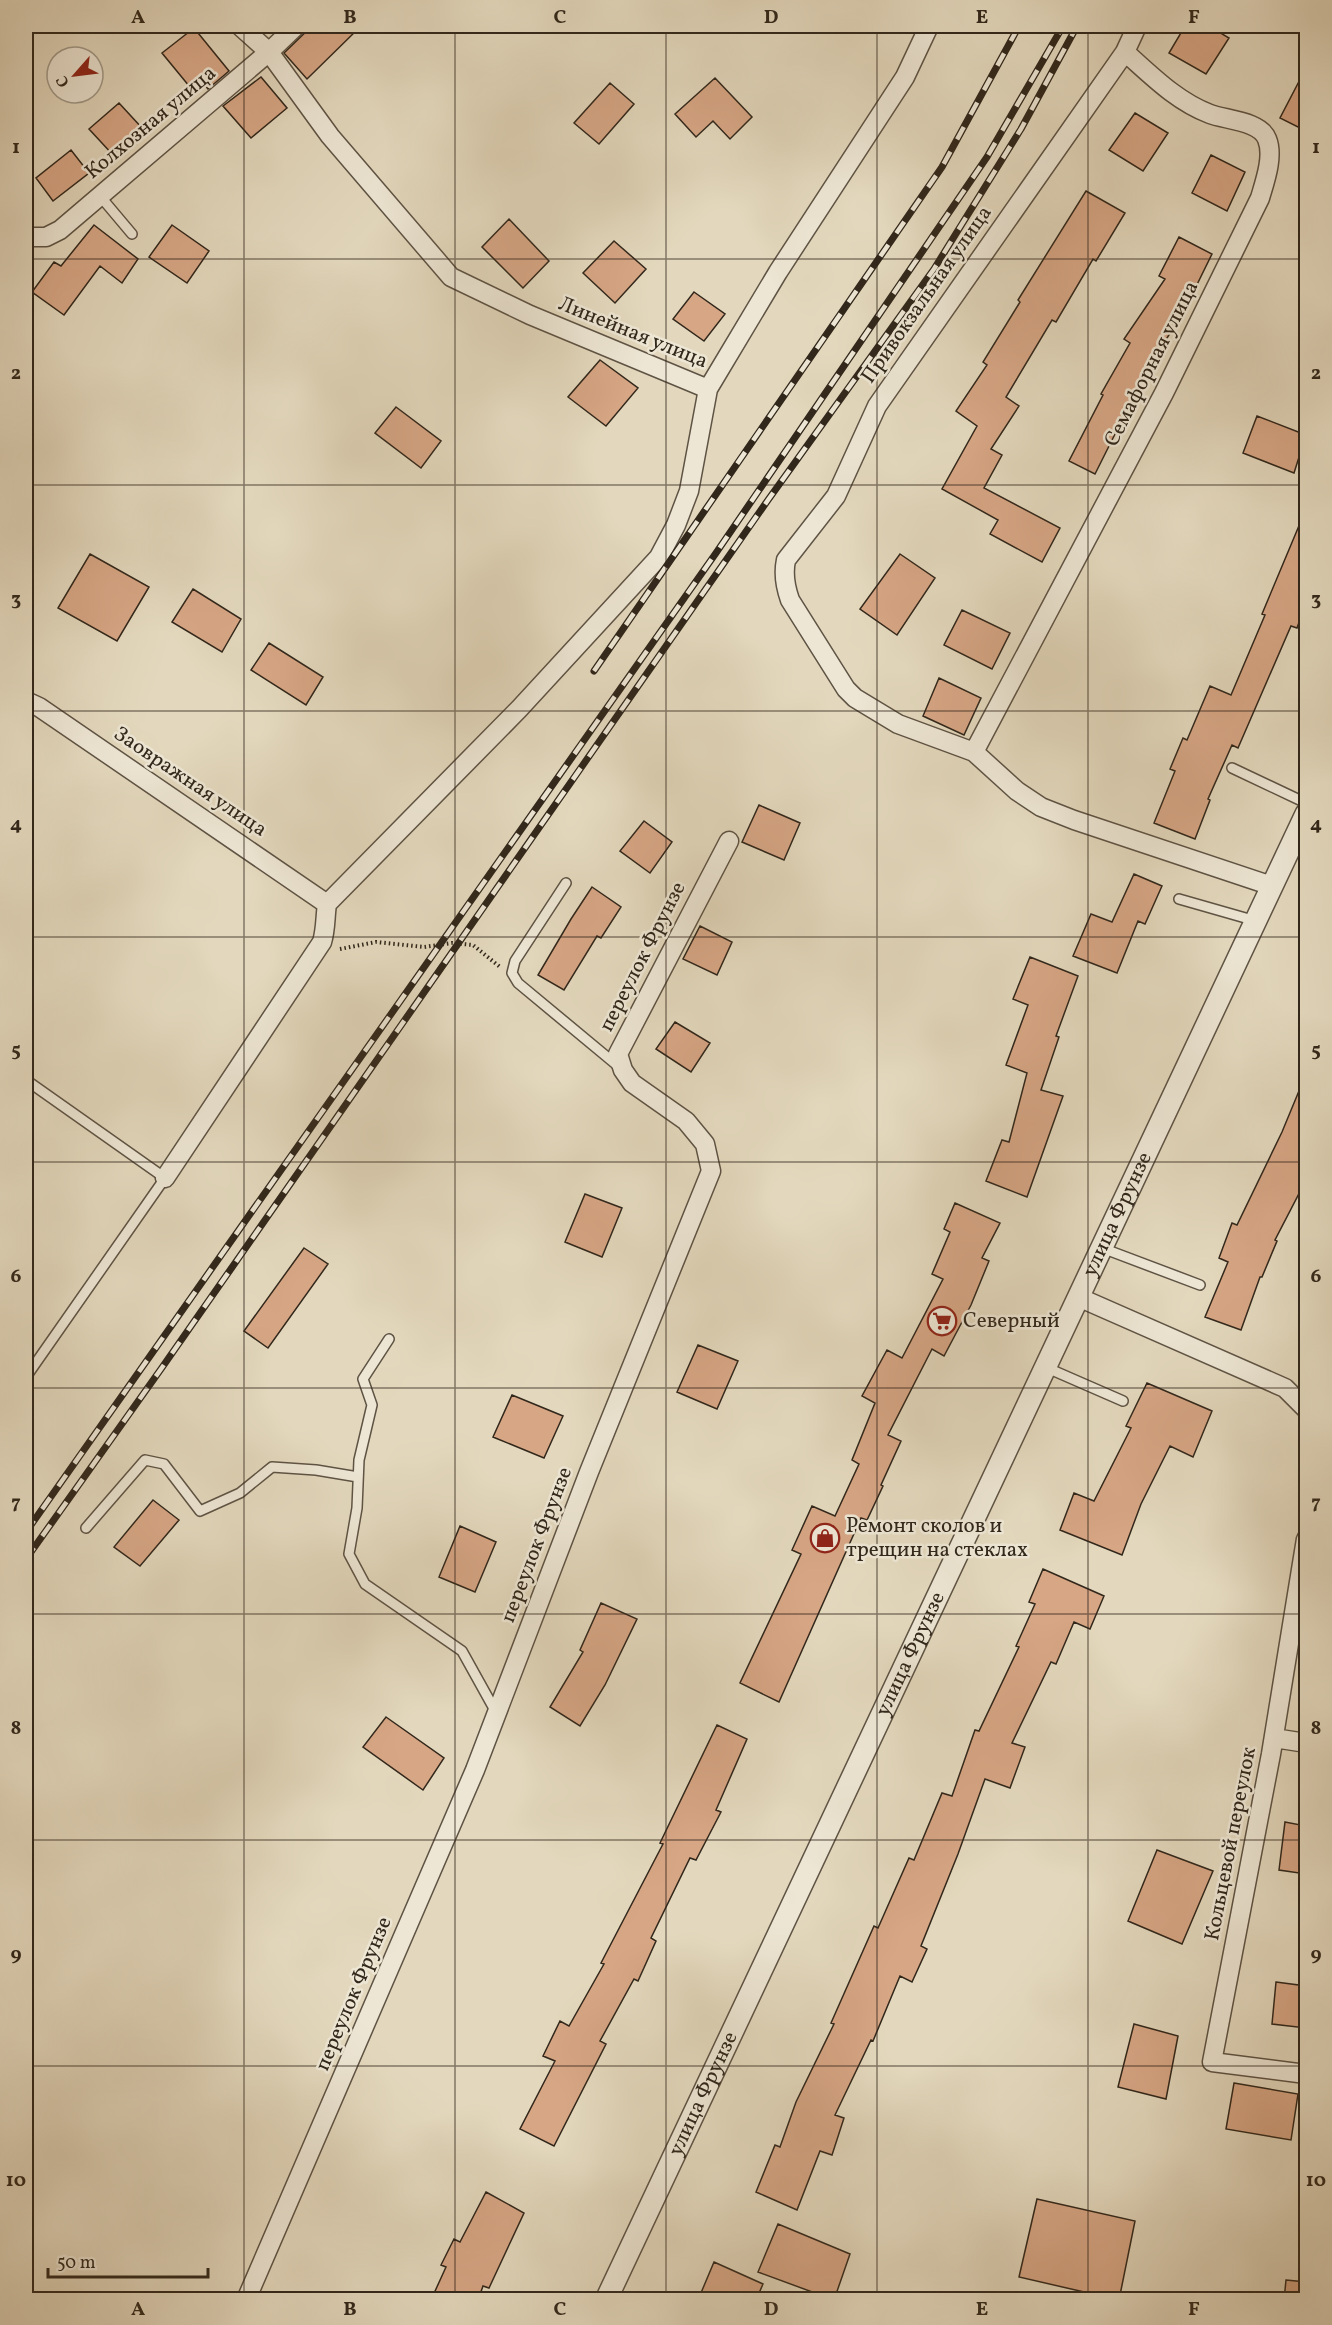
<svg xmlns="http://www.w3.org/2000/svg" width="1332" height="2325" font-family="Vollkorn,serif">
<rect width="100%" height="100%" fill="#e3d8bd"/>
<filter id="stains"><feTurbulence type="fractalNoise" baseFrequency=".00333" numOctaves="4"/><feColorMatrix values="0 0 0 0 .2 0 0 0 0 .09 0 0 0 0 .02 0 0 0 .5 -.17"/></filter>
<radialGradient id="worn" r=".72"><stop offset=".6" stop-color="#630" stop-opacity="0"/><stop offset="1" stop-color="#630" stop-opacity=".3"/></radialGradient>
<!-- building -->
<path fill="#d7a685" stroke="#31271b" stroke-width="1.5" d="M312 26H361L307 79 284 53Z
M1185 26H1209L1229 38 1206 74 1169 53Z
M194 28 229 71 208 89 204 84 194 92 162 53Z
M1306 68V131L1280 118Z
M261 77 287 108 251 138 223 106Z
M715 78 752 117 730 139 713 121 696 137 675 114Z
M610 83 634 104 599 144 574 123Z
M119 103 142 128 113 155 89 129Z
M1135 113 1168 133 1143 171 1109 150Z
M71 150 89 173 53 201 36 178Z
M1211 155 1245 172 1227 211 1192 193Z
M1086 191 1125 213 1096 261 1093 259 1056 322 1052 320 1006 397 1019 406 991 449 1002 455 984 488 1060 528 1042 562 990 534 998 520 942 489 977 426 956 411 987 365 983 362 1020 302 1018 300Z
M509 219 549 261 523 288 482 247Z
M94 225 138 259 122 283 100 266 64 315 32 292 54 262 61 266Z
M172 225 209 251 187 283 149 257Z
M1179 237 1212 254 1184 311 1147 370 1114 432H1116L1095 474 1069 461 1103 395 1101 394 1130 343 1124 339 1165 279 1159 276Z
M614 241 646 269 615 303 583 273Z
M694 292 725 314 704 341 673 319Z
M600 360 638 388 606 426 568 397Z
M396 407 441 441 421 468 375 433Z
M1257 416 1306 435 1294 473 1243 453Z
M1306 509V603L1297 628 1291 626 1238 748 1232 745 1208 799 1210 800 1195 839 1154 823 1175 771 1170 769 1183 738 1187 740 1210 686 1231 695 1265 615 1262 614Z
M90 554 149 587 117 641 58 608Z
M900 554 935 578 897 635 860 609Z
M193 589 241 619 222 652 172 622Z
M962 610 1010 633 992 669 944 645Z
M269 643 323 677 306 705 251 670Z
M939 678 981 698 964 735 923 716Z
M759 805 800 823 784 860 742 842Z
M644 821 672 842 650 873 620 851Z
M1134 874 1162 886 1145 924 1138 921 1117 973 1073 956 1091 914 1112 922Z
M592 887 621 907 601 938 597 936 564 990 538 975 571 919Z
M700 926 732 942 717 975 683 959Z
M1030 957 1078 976 1056 1036 1059 1037 1041 1090 1063 1096 1027 1197 986 1181 1002 1140 1009 1142 1027 1073 1006 1065 1028 1005 1013 999Z
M675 1022 710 1043 691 1072 656 1049Z
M1306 1074V1180L1275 1240 1277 1241 1262 1277H1260L1241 1330 1205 1317 1228 1262 1219 1258 1232 1223 1237 1225 1282 1132Z
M585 1194 622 1208 602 1257 565 1242Z
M955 1203 1000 1223 982 1258 989 1261 971 1305 944 1356 932 1349 888 1435 901 1441 881 1485 883 1486 867 1520 861 1518 779 1702 740 1683 801 1554 792 1550 812 1506 835 1516 859 1464 852 1460 875 1403 862 1396 887 1350 902 1358 943 1279 932 1274 950 1232 944 1229Z
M304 1248 328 1264 268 1348 244 1331Z
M698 1345 738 1361 717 1409 677 1392Z
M1147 1383 1212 1411 1193 1457 1170 1446 1141 1504 1122 1555 1060 1530 1074 1493 1094 1501 1131 1428 1126 1426Z
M512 1395 563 1416 544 1458 493 1437Z
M153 1500 179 1520 140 1566 114 1547Z
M460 1526 496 1542 475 1592 439 1577Z
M1043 1569 1104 1596 1090 1629 1074 1622 1056 1664 1051 1662 1012 1743 1025 1747 1010 1788 985 1779 958 1854 921 1946 927 1949 912 1982 900 1976 873 2041 871 2040 835 2115 844 2118 832 2155 820 2151 797 2210 756 2192 775 2145 780 2147 796 2102 834 2024 831 2023 874 1926 878 1928 909 1858 914 1860 942 1793 952 1796 975 1730 979 1731 1019 1647 1016 1646 1035 1604 1029 1602Z
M601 1603 637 1619 605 1685 580 1726 550 1707 583 1652 580 1650Z
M386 1717 444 1758 423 1790 363 1747Z
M717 1725 747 1739 716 1810 721 1812 696 1860 690 1858 651 1938 656 1941 638 1981 634 1979 600 2041 606 2044 554 2146 520 2129 555 2061 543 2056 560 2021 569 2026 604 1964 601 1963 663 1844 660 1843Z
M1285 1822 1306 1826V1874L1279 1870Z
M1157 1850 1213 1871 1182 1944 1128 1921Z
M1276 1982 1306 1986V2028L1272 2024Z
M1134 2024 1178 2036 1166 2099 1118 2087Z
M1234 2083 1298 2094 1291 2140 1226 2129Z
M486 2192 524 2213 489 2288 483 2286 478 2300H431L446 2267 441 2265 454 2239 460 2242Z
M1037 2199 1135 2221 1119 2300 1019 2277Z
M778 2224 850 2254 834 2300 758 2272Z
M714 2262 763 2284 756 2300H698Z
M1286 2280 1306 2282V2300H1284Z"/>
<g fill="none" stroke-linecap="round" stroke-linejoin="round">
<!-- service casing -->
<g stroke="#5e5344" stroke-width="12">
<path id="service" d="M100 196 132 234
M1232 768 1306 803
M566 883 515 961 512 973 518 983 618 1066
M1179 899 1256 921
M26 1080 165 1178 26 1377
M1102 1248 1200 1285
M389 1339 363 1379 372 1405 359 1460 357 1508 349 1554 365 1584 462 1651 497 1714
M1045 1367 1123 1401
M86 1528 145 1460 164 1464 200 1511 240 1493 272 1467 316 1470 358 1477"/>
</g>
<!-- minor casing -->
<g stroke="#5e5344" stroke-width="21">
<path id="minor" d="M240 26 269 52 330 136 451 277 530 315 708 389
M1137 26 1125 52 877 406 836 496 786 560C783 574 785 586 790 600L846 689 855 698 898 724 974 752 1017 791 1041 807 1074 820 1272 886
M26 237H46L60 230 269 52 296 26
M26 701 39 707 327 904
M974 752 1164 393 1260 198C1265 181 1274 156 1267 139 1260 121 1226 120 1210 114 1176 101 1151 75 1125 52
M165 1178 322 942C326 929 325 917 327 904L519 709 659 557 676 525 689 491 708 389 778 272 905 77 929 26
M1078 1297 1285 1388 1306 1409
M1306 1539 1271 1754 1212 2062 1306 2074
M1274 1738 1306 1743
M246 2300 475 1770 589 1472 711 1171 705 1144 686 1121 632 1083 623 1070 618 1054 729 841"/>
</g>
<!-- tertiary casing -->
<g stroke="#5e5344" stroke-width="24">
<g id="tertiary">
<path id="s1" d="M606 2300 1306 814"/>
</g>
</g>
<!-- path -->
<path stroke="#31271b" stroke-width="4" stroke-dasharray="1.5 3" stroke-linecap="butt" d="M340 949 376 942 424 947 452 943 473 945 500 967"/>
<!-- service -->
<use href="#service" stroke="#ede6d4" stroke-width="9"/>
<!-- minor -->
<use href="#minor" stroke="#ede6d4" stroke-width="18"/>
<!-- tertiary -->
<use href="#tertiary" stroke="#ede6d4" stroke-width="21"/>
<!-- rail casing -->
<g stroke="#31271b" stroke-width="7">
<path id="rail" d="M594 671 942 167 1019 26
M26 1532 716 553 987 157 1063 26
M26 1559 161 1369 768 500 934 269 1021 129 1077 26"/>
</g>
<!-- rail -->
<use href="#rail" stroke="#ede6d4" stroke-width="4.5" stroke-dasharray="14" stroke-linecap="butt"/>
</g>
<!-- grid -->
<path fill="none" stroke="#31271b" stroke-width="1.5" stroke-opacity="0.55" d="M244 26V2300M455 26V2300M666 26V2300M877 26V2300M1088 26V2300M26 259H1306M26 485H1306M26 711H1306M26 937H1306M26 1162H1306M26 1388H1306M26 1614H1306M26 1840H1306M26 2066H1306"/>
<!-- icons -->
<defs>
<g id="supermarket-ring" transform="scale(1.5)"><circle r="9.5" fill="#ede6d4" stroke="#8f2418" stroke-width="1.5"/><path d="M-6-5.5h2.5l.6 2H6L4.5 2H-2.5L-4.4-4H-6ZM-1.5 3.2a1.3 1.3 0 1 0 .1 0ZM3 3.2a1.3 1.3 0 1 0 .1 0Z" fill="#8f2418"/></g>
<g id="shop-ring" transform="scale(1.5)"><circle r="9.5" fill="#ede6d4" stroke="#8f2418" stroke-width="1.5"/><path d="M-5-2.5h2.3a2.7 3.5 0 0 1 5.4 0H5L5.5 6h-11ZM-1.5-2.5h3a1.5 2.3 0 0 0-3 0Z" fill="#8f2418"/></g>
</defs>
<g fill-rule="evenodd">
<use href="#supermarket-ring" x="942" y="1321"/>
<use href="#shop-ring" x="825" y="1538"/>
</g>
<g text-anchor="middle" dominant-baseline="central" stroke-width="5" stroke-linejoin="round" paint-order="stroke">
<!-- street labels -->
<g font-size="21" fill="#31271b" stroke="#ede6d4">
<text transform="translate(151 123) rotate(-40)">Колхозная улица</text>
<text transform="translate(927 295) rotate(-55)">Привокзальная улица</text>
<text transform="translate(633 333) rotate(22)">Линейная улица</text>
<text transform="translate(1152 364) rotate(-63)">Семафорная улица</text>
<text transform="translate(190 782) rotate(34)">Заовражная улица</text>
<text transform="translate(643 957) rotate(-63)">переулок Фрунзе</text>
<text stroke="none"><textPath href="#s1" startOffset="1200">улица Фрунзе</textPath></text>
<text transform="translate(537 1545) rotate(-69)">переулок Фрунзе</text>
<text stroke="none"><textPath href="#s1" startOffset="714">улица Фрунзе</textPath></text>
<text transform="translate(1231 1844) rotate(-79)">Кольцевой переулок</text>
<text transform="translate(354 1994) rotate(-67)">переулок Фрунзе</text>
<text stroke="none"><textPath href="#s1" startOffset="228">улица Фрунзе</textPath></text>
</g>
<!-- poi labels -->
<g font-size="21" fill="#31271b" stroke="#ede6d4" text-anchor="start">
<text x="963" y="1321">Северный</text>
<text x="846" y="1526">Ремонт сколов и<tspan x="846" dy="24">трещин на стеклах</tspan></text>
</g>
</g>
<!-- margin -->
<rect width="1332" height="2325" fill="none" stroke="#e3d8bd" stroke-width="66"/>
<!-- north arrow -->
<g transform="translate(75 75) rotate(242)"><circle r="28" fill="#ede6d4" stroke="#a29a8a" stroke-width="1.5"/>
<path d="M0-4.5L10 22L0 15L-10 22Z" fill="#8f2418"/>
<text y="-9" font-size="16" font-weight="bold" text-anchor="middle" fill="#31271b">С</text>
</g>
<!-- scale -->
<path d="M48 2268v9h160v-9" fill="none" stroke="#31271b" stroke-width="3"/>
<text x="57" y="2268" font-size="18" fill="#31271b" stroke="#ede6d4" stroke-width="4.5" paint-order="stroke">50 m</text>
<rect x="33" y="33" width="1266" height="2259" fill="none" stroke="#31271b" stroke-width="2"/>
<g font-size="20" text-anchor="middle" font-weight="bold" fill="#31271b">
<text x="138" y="23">A</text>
<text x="350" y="23">B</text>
<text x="560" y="23">C</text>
<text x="771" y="23">D</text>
<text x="982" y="23">E</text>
<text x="1194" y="23">F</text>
<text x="16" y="153">1</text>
<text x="1316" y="153">1</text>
<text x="16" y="379">2</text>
<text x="1316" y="379">2</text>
<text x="16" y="605">3</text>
<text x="1316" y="605">3</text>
<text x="16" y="830">4</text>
<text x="1316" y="830">4</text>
<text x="16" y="1056">5</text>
<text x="1316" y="1056">5</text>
<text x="16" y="1282">6</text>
<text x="1316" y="1282">6</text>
<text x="16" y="1508">7</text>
<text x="1316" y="1508">7</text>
<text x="16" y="1734">8</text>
<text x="1316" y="1734">8</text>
<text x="16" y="1960">9</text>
<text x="1316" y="1960">9</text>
<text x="16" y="2186">10</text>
<text x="1316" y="2186">10</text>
<text x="138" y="2315">A</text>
<text x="350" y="2315">B</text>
<text x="560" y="2315">C</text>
<text x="771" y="2315">D</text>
<text x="982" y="2315">E</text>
<text x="1194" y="2315">F</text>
</g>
<rect width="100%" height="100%" filter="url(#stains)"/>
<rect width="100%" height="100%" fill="url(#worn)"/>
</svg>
